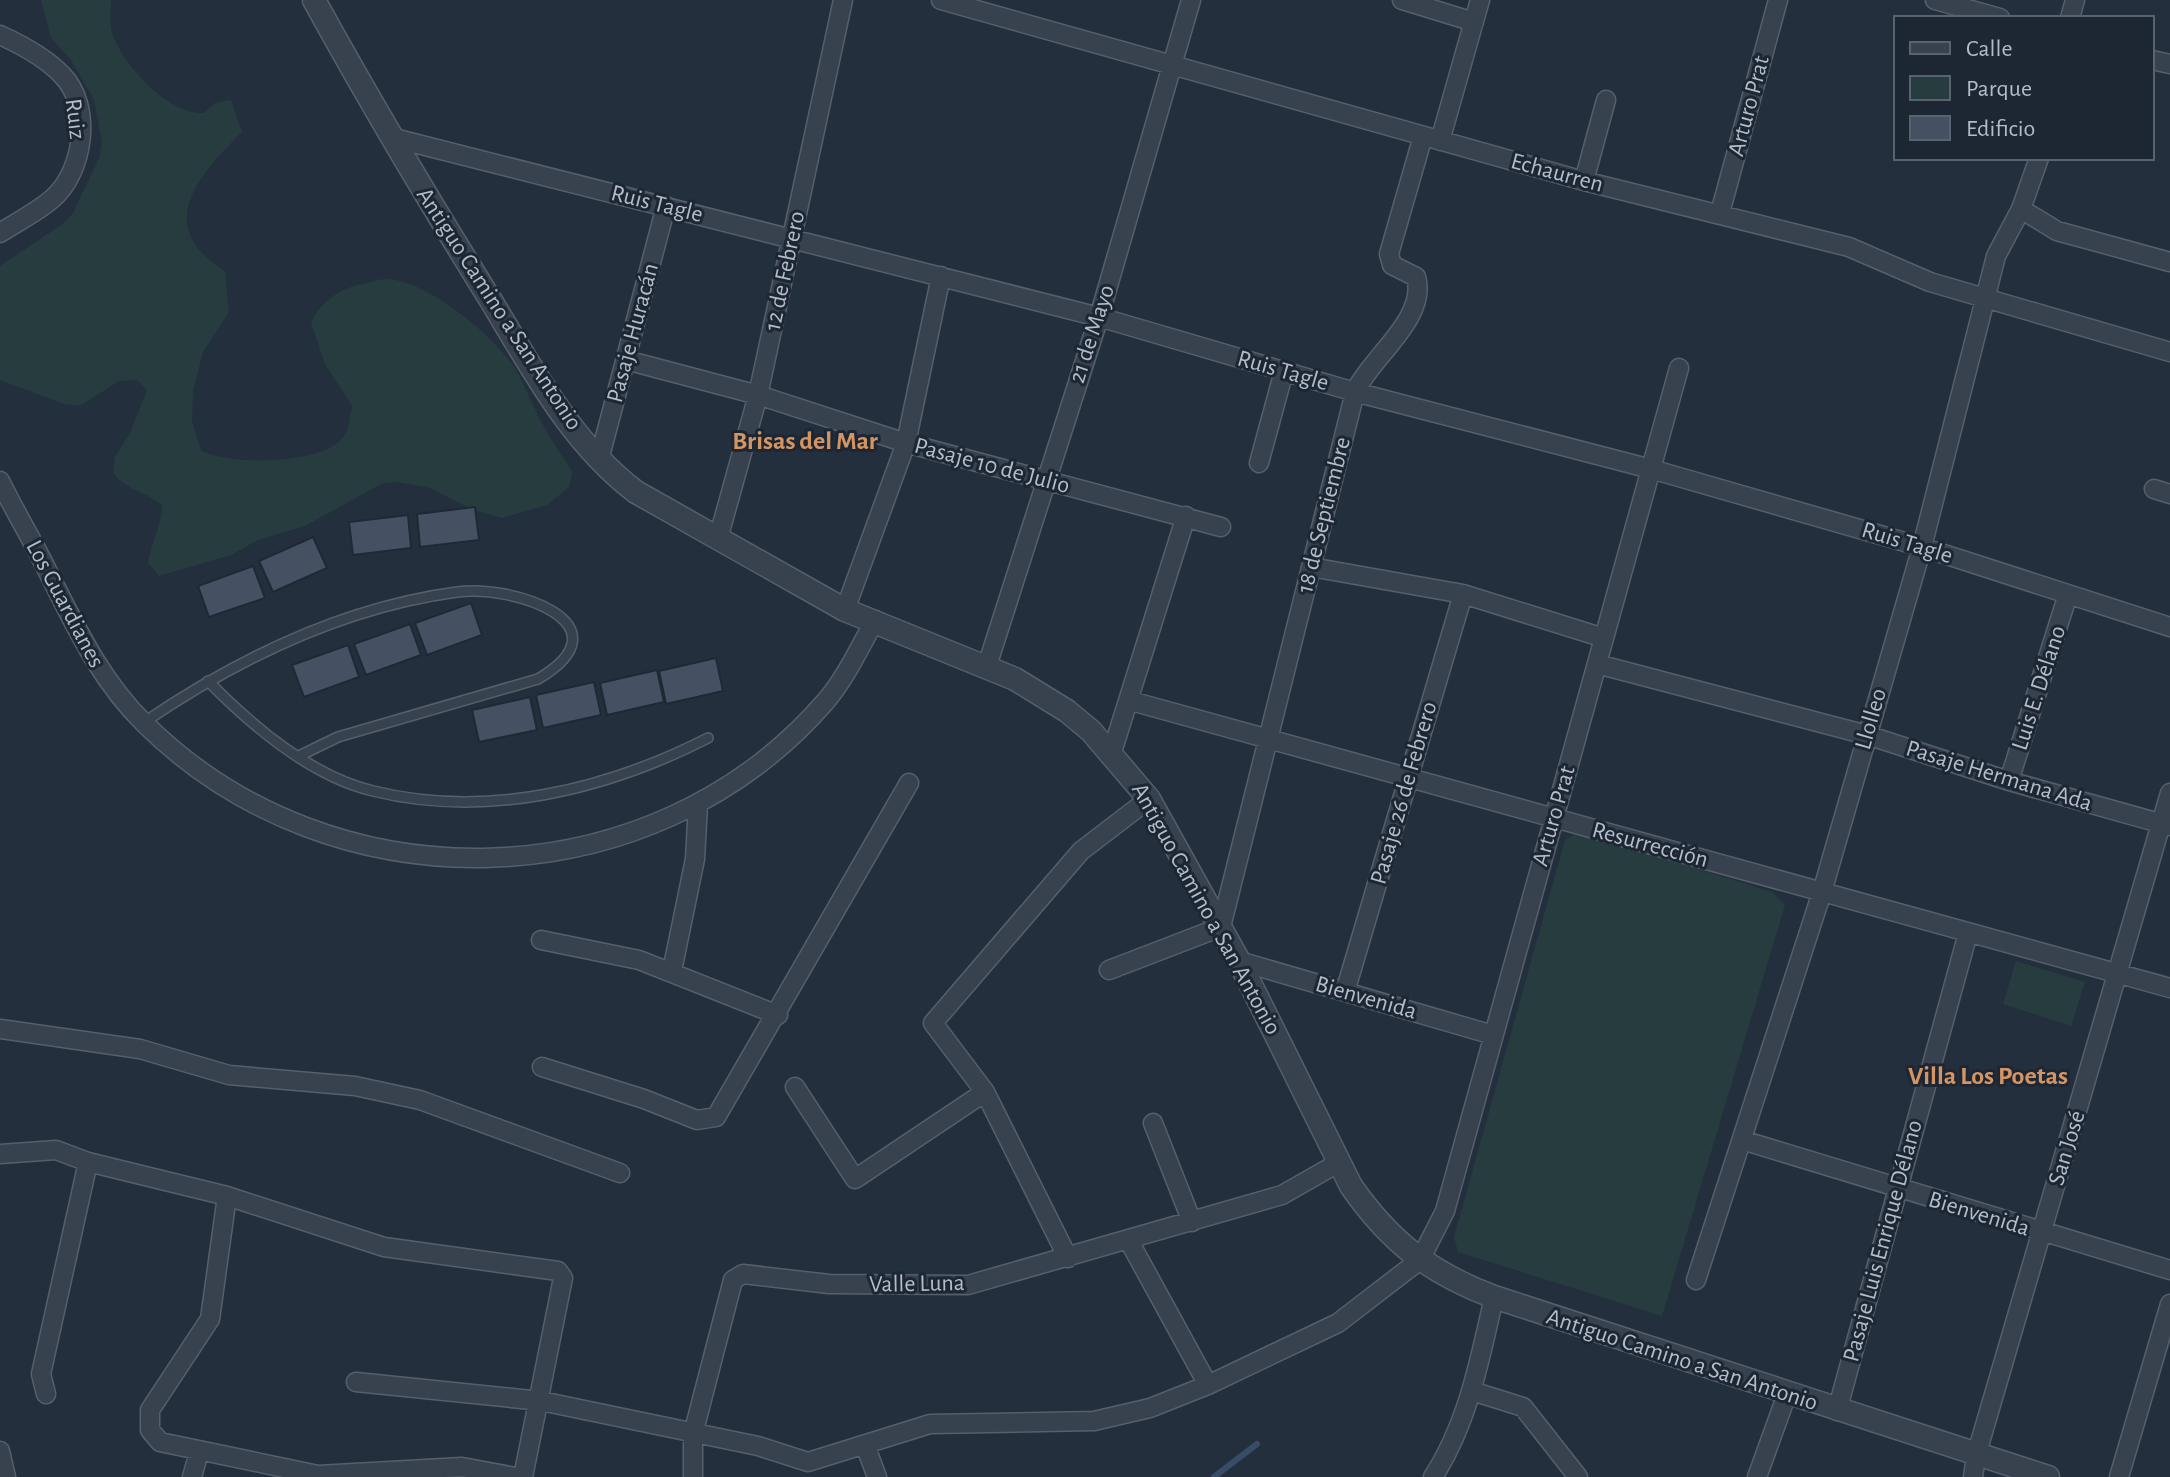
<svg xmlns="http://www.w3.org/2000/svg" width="2170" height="1477" font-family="'Alegreya Sans',sans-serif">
<rect width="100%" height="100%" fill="#242f3e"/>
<!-- green -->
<path fill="#263c3f" d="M41 0H111C111 13 109 27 114 38 127 69 170 115 204 113L215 103 231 100 242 132C200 174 151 226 225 271L229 312 203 352 193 391 192 421 201 450C227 466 326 465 344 436 349 429 350 415 352 406L325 364 311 323C320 302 340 288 363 284 370 282 380 279 387 279 427 280 496 337 516 370 526 387 533 407 543 425 552 442 563 456 572 472L569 487 547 505 502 518 471 509 430 488 398 482 383 483 305 526 258 540 231 555 159 576 148 563C151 542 162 526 162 505 146 492 126 490 113 473L115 457 130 433 147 390 137 380 119 381 80 406 64 404 0 380V266L64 223 73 213 99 158 102 143 94 100 71 60 51 38Z
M1578 832 1772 892 1785 905 1662 1316 1458 1252 1454 1237 1565 840Z
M2016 961 2085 982 2071 1026 2003 1004Z"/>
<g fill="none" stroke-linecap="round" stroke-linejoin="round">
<!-- stream -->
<path stroke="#394c67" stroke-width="6" d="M1214 1477 1257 1444"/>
</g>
<!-- building -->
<path fill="#455162" stroke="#1f2835" stroke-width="2" d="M475 507 479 540 420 547 417 514Z
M408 515 411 548 353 555 349 522Z
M313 537 327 568 273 592 259 561Z
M253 566 265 598 209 617 198 586Z
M471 603 482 635 427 655 415 623Z
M410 624 421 655 366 675 354 644Z
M348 645 359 677 304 697 292 665Z
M716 658 723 691 666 704 659 671Z
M657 670 664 702 607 715 600 683Z
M594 682 601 715 543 728 536 695Z
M530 697 537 730 479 742 472 710Z"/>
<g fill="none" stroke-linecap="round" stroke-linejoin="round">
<!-- service casing -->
<g stroke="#565f6c" stroke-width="12">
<path id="service" d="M208 681C252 726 310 776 373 791 487 819 606 790 708 738
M143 723C237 659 344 607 457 592 513 584 631 624 538 679L338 737 299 756"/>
</g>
<!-- minor casing -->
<g stroke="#565f6c" stroke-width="21">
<path id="minor" d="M941 0 1584 181 1849 247 1930 282 2170 352
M1402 0 1474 22
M1935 0 2000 18
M2070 18 2075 0
M0 35C22 45 46 58 62 75 93 106 84 172 52 199 37 212 17 222 0 233
M2152 60 2170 64
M390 137 1099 317 1355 392 1651 469 1922 547 2170 627
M1440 141 1480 0
M1584 181 1606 100
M2021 209 2057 231 2170 262
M1720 213 1778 0
M626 360 758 395 906 443 1221 527
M599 460 666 206
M1259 463 1284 371
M0 481C15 512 33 541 48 572 76 627 100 680 145 724 332 909 650 903 825 702 845 679 860 647 875 620
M2154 489 2170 494
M718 539 758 395 843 0
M1311 567 1463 594 1604 638
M845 610 906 443 941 276
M1597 664 1867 735 2009 781 2170 826
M987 666 1099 317 1191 0
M1131 701 2170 988
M1112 752 1186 516
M2009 781 2068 594
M541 940 639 960 778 1015
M1239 961 1493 1035
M1109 970 1221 927 1355 392C1371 357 1428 318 1416 277L1392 265 1389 254 1423 136
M672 971 695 859 698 804
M1345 992 1463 594
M0 1029 140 1049 229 1075 355 1086 420 1100 620 1173
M542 1067 644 1099 697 1120 716 1117 909 783
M795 1087 855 1179 985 1092
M1153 1123 1192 1222
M1742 1140 2170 1270
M0 1154 56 1150 88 1162 227 1196 384 1247 558 1271 563 1278 523 1477
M227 1196 210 1319 150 1410V1430L160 1442 318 1475 462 1467 515 1477
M1129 1241 1208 1385
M1068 1258 985 1092 933 1023 1081 851 1149 799
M1696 1280 1822 892 1922 547 1996 256 2021 209 2039 158
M356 1382 541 1401 758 1446 808 1462 930 1424 1094 1421 1150 1408 1208 1385 1338 1323 1420 1260 1445 1211 1679 368
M1472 1391 1523 1407 1578 1477
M46 1394 41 1374 88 1162
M1837 1411 1968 933
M865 1445 877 1477
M0 1451 6 1477
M192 1477 199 1452
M693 1477V1434L733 1280 743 1274 829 1284 968 1285 1282 1195 1338 1163
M1433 1477C1468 1423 1480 1359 1494 1297
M1757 1477 1787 1394
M1973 1477 1976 1456 2170 793
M2119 1477 2170 1304"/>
</g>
<!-- tertiary casing -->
<g stroke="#565f6c" stroke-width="25">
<path id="tertiary" d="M314 0C370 102 429 201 490 299 532 368 571 443 636 492L845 610 1015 679 1067 711 1091 731 1149 799 1239 961 1351 1186C1390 1242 1430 1273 1494 1297L2048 1477"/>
</g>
<!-- service -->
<use href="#service" stroke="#38414e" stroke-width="9"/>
<!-- minor -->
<use href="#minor" stroke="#38414e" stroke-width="18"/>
<!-- tertiary -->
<use href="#tertiary" stroke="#38414e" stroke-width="22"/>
</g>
<g text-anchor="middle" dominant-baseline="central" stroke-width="6" stroke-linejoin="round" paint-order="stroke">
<!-- street labels -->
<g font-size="24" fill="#b4bcc9" stroke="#1d2633">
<text transform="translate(1749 106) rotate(-75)">Arturo Prat</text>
<text transform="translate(75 119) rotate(83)">Ruiz</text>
<text transform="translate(1557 173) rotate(15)">Echaurren</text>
<text transform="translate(657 204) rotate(14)">Ruis Tagle</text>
<text transform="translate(785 271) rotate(-78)">12 de Febrero</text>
<text transform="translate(499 309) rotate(57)">Antiguo Camino a San Antonio</text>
<text transform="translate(633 333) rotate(-75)">Pasaje Huracán</text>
<text transform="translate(1092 334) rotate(-72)">21 de Mayo</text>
<text transform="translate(1283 371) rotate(16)">Ruis Tagle</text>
<text transform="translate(992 466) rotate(15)">Pasaje 10 de Julio</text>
<text transform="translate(1324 515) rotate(-76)">18 de Septiembre</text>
<text transform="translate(1907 543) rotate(17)">Ruis Tagle</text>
<text transform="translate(65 604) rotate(62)">Los Guardianes</text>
<text transform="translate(2039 688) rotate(-72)">Luis E. Délano</text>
<text transform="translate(1871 719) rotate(-74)">Llolleo</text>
<text transform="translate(1999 776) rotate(17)">Pasaje Hermana Ada</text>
<text transform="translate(1404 793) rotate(-74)">Pasaje 26 de Febrero</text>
<text transform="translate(1554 816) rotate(-74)">Arturo Prat</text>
<text transform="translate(1650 845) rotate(15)">Resurrección</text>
<text transform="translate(1206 909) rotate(61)">Antiguo Camino a San Antonio</text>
<text transform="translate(1366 998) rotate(16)">Bienvenida</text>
<text transform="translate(2067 1148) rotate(-73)">San José</text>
<text transform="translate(1979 1214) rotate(17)">Bienvenida</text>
<text transform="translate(1883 1241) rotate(-75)">Pasaje Luis Enrique Délano</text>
<text transform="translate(917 1284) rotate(-1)">Valle Luna</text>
<text transform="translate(1682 1360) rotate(18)">Antiguo Camino a San Antonio</text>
</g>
<!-- neighbourhood labels -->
<g font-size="26" font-weight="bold" fill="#d59563" stroke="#1d2633">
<text x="805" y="441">Brisas del Mar</text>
<text x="1988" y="1076">Villa Los Poetas</text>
</g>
</g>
<!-- legend -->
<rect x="1894" y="16" width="260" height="144" fill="#1d2633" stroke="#59626f" stroke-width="2"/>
<rect x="1910" y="42" width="40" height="12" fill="#38414e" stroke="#59626f" stroke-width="2"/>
<text x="1966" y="56" font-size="24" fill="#b4bcc9">Calle</text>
<rect x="1910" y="76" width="40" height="24" fill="#263c3f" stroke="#59626f" stroke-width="2"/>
<text x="1966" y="96" font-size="24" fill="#b4bcc9">Parque</text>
<rect x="1910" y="116" width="40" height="24" fill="#455162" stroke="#59626f" stroke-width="2"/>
<text x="1966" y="136" font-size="24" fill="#b4bcc9">Edificio</text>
</svg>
